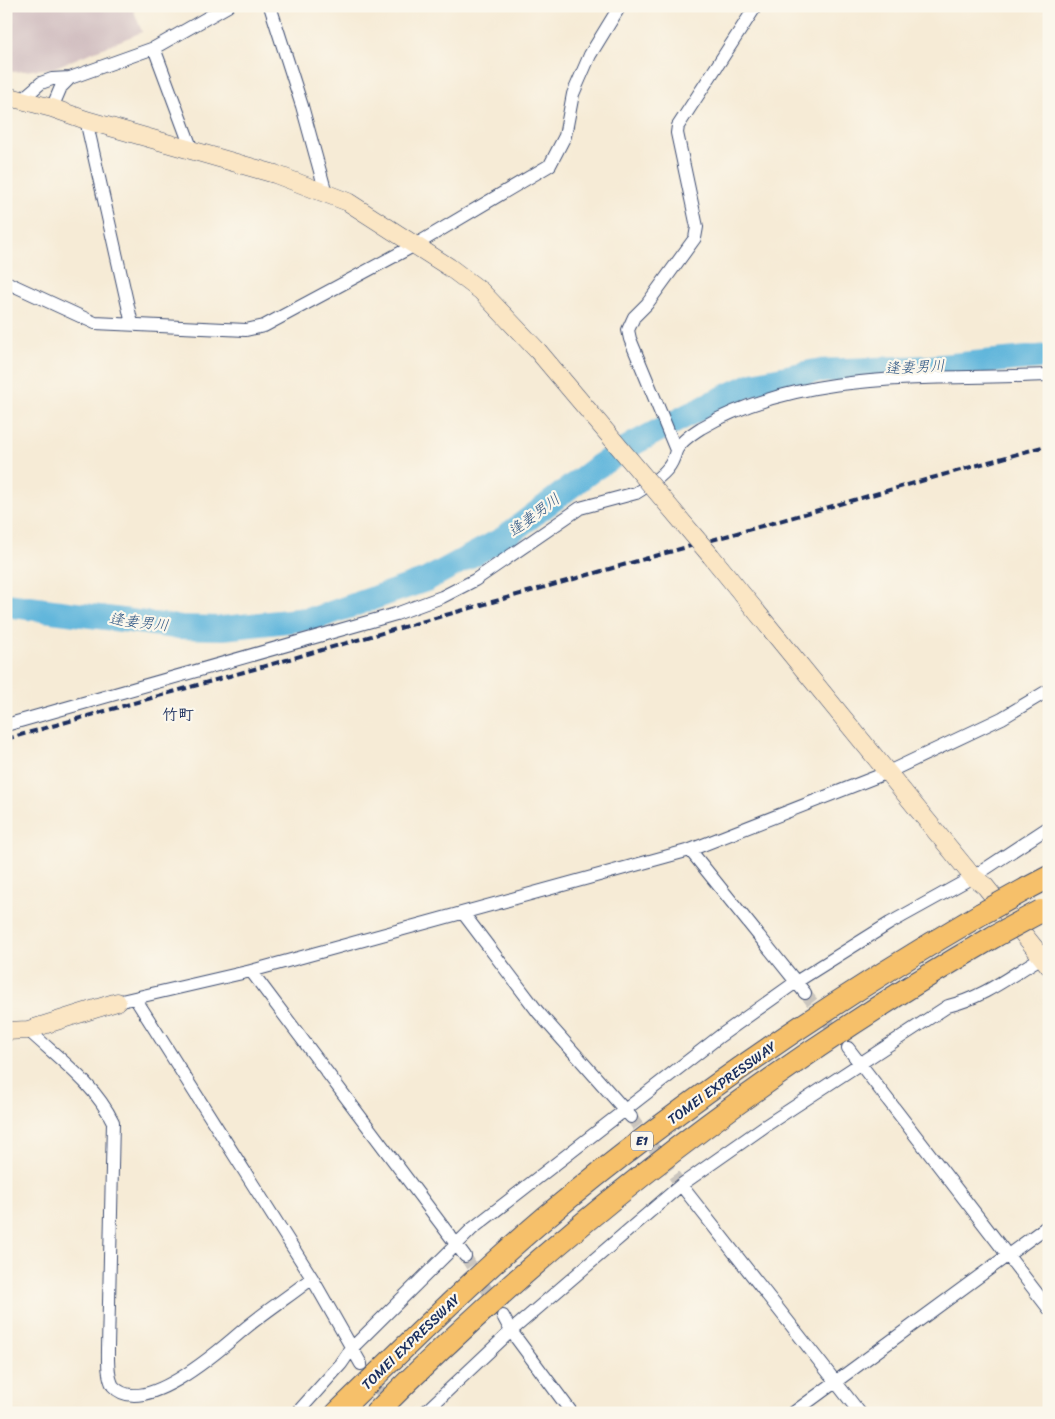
<svg xmlns="http://www.w3.org/2000/svg" width="1055" height="1419" font-family="Sriracha,'Klee One',sans-serif">
<rect width="100%" height="100%" fill="#fbf7ec"/>
<filter id="ink" filterUnits="userSpaceOnUse"><feTurbulence type="fractalNoise" baseFrequency=".02" numOctaves="2"/><feDisplacementMap in="SourceGraphic" scale="10" xChannelSelector="R" yChannelSelector="G"/><feConvolveMatrix kernelMatrix="1 2 1 2 8 2 1 2 1" color-interpolation-filters="sRGB"/></filter>
<filter id="wash" filterUnits="userSpaceOnUse"><feTurbulence type="fractalNoise" baseFrequency=".0096" numOctaves="4" result="noise"/><feDisplacementMap in="SourceGraphic" scale="20" xChannelSelector="R" yChannelSelector="G"/><feGaussianBlur stdDeviation="1.12" result="paint"/><feColorMatrix in="noise" values="0 0 0 0 0 0 0 0 0 0 0 0 0 0 0 0 0 1.4 0 .05"/><feComposite in="paint" operator="in"/></filter>
<g filter="url(#wash)">
<rect width="100%" height="100%" fill="#f6ebd6"/>
<!-- industrial -->
<path fill="#d2bfc1" d="M6 6H132L142 32 53 68 13 72 6 69Z"/>
<g fill="none" stroke-linecap="round" stroke-linejoin="round">
<!-- river -->
<path stroke="#5eb5db" stroke-width="24" d="M6 605 176 627 223 628 316 618 426 580 502 539 594 469 635 443 705 406 753 384 816 371 930 367 1049 356"/>
</g>
</g>
<g filter="url(#ink)">
<g fill="none" stroke-linecap="round" stroke-linejoin="round">
<!-- street-tunnel -->
<path stroke="#cac5be" stroke-width="12" stroke-dasharray="12 6" stroke-linecap="butt" d="M805 993 840 1038
M631 1117 681 1185
M465 1256 496 1304
M369 1374 395 1413"/>
<!-- street casing -->
<g stroke="#3c4b70" stroke-width="14">
<path id="street" d="M270 6 302 106 326 193
M154 48 192 150
M20 101 41 83 52 79 70 78 154 48 228 6
M52 108 61 87 70 78
M86 120 132 324
M6 282 95 323 246 330 264 326 415 245 550 165 565 136 573 94 590 55 620 6
M676 450 630 339 628 330 634 317 647 304 695 238 697 227 677 133 678 126 756 6
M6 725 396 614 442 597 475 580 580 508 636 493C646 487 661 477 668 468 673 462 674 457 676 451 680 442 693 433 701 428 805 368 933 380 1049 375
M690 850 805 993
M463 913 538 1012 631 1117
M251 971 465 1256
M135 998 312 1278 361 1364
M117 1002 251 971 690 850 886 773 1002 718 1049 690
M28 1030C58 1058 95 1084 113 1122L108 1348C108 1359 107 1376 113 1386 142 1419 219 1351 242 1331 264 1312 290 1296 312 1278
M848 1048 1049 1309
M681 1185 860 1413
M503 1316 511 1331 572 1413
M297 1413 341 1364 352 1348 472 1229 720 1036 796 982 890 923 973 877 1049 827
M424 1413 511 1331 681 1185 765 1126 948 1006C986 997 1015 972 1049 953
M793 1413 1049 1225"/>
</g>
<!-- secondary casing -->
<g stroke="#3c4b70" stroke-width="19">
<path id="secondary" d="M6 96 52 108 86 120 275 174 348 202 449 267 481 291 538 351
M711 556 973 877 985 886 1049 966
M6 1031 28 1030 117 1002"/>
</g>
<!-- highway casing -->
<g stroke="#3c4b70" stroke-width="24">
<path id="highway" d="M1028 888 1049 877
M337 1413C406 1346 474 1278 547 1216 682 1103 829 1003 981 914
M376 1413C560 1228 770 1066 995 936"/>
</g>
<!-- street -->
<use href="#street" stroke="#fff" stroke-width="12"/>
<!-- secondary -->
<use href="#secondary" stroke="#fbe6c4" stroke-width="18"/>
<!-- highway -->
<use href="#highway" stroke="#f6c06b" stroke-width="22"/>
<!-- rail -->
<path stroke="#1b2f5e" stroke-width="4" stroke-dasharray="8 4" stroke-linecap="butt" d="M6 739 1049 445"/>
<!-- secondary-bridge casing -->
<g stroke="#3c4b70" stroke-width="19" stroke-linecap="butt">
<path id="secondary-bridge" d="M538 351 711 556"/>
</g>
<!-- highway-bridge casing -->
<g stroke="#3c4b70" stroke-width="24" stroke-linecap="butt">
<path id="highway-bridge" d="M981 914 1028 888
M995 936 1041 911"/>
</g>
<!-- secondary-bridge -->
<use href="#secondary-bridge" stroke="#fbe6c4" stroke-width="18"/>
<!-- highway-bridge -->
<use href="#highway-bridge" stroke="#f6c06b" stroke-width="22"/>
</g>
</g>
<g text-anchor="middle" dominant-baseline="central" stroke-width="4.5" stroke-linejoin="round" paint-order="stroke">
<!-- shield labels -->
<rect fill="#fbf7ec" stroke="#5e6b89" stroke-width="1" x="631" y="1131.5" width="22" height="19" rx="4"/>
<g font-size="12" font-weight="bold" fill="#1b2f5e">
<text x="642" y="1141">E1</text>
</g>
<!-- street labels -->
<g font-size="14" fill="#1b2f5e" stroke="#fbf7ec">
<text transform="translate(722 1083) rotate(-36)">TOMEI EXPRESSWAY</text>
<text transform="translate(411 1342) rotate(-44)">TOMEI EXPRESSWAY</text>
</g>
<!-- water labels -->
<g font-size="15" font-style="italic" fill="#2f5784" stroke="#fbf7ec">
<text transform="translate(915 367) rotate(-3)">逢妻男川</text>
<text transform="translate(534 515) rotate(-37)">逢妻男川</text>
<text transform="translate(139 622) rotate(7)">逢妻男川</text>
</g>
<!-- quarter labels -->
<g font-size="16" font-weight="bold" fill="#1b2f5e" stroke="#fbf7ec">
<text x="178" y="714">竹町</text>
</g>
</g>
<!-- margin -->
<rect width="1055" height="1419" fill="none" stroke="#fbf7ec" stroke-width="25"/>
</svg>
